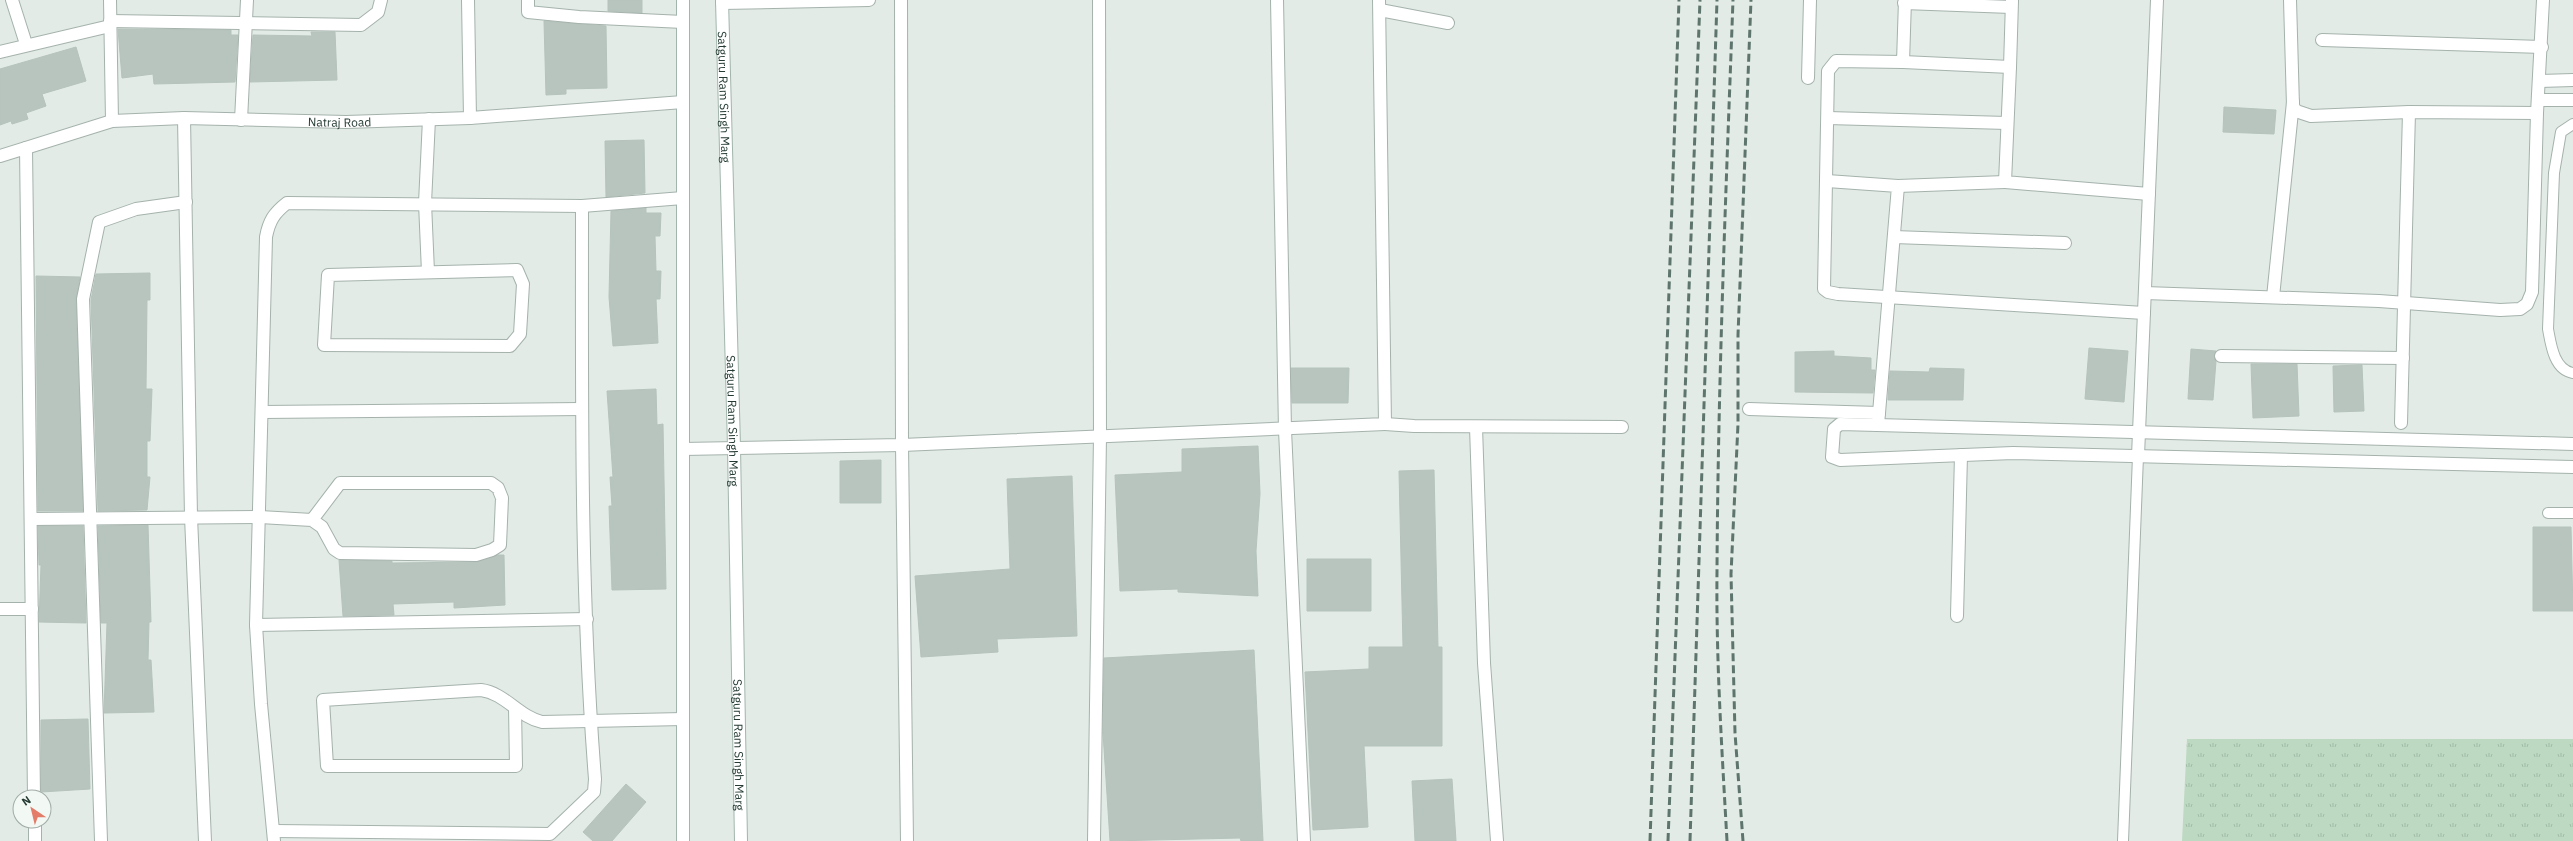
<svg xmlns="http://www.w3.org/2000/svg" width="2573" height="841" font-family="'IBM Plex Sans',sans-serif">
<defs>
<pattern id="grass-tufts" width="24" height="20" patternUnits="userSpaceOnUse"><rect width="24" height="20" fill="#bdd9c2"/><path d="M3 7l-1-3M5 7V3M7 7l1-3M15 17l-1-3M17 17v-4M19 17l1-3" fill="none" stroke="#a2bba7"/></pattern>
</defs>
<rect width="100%" height="100%" fill="#e2ebe6"/>
<!-- grass -->
<path fill="url(#grass-tufts)" d="M2187 739H2573V841H2182Z"/>
<!-- building -->
<path fill="#b8c5bf" stroke="#b5c3bc" d="M608 0H642V13L608 11Z
M544 21 606 26 607 88 566 89V94L546 95Z
M118 29 231 30V35H238L235 82 154 84 153 74 122 78Z
M311 32H335L337 80 250 82 253 35 312 36Z
M76 47 86 81 42 94 46 106 26 113 28 119 12 124 11 121 0 125V69Z
M2224 107 2276 110 2274 134 2223 132Z
M644 140 645 193 606 197 605 141Z
M646 208V213H661L660 236H655L656 271H661L660 299H656L658 343 613 346 609 297 611 211Z
M150 273V300H147L146 389H152L150 441H147V477H150L147 510 98 511 91 300 96 274Z
M36 276 80 277 76 299 83 511H38Z
M2089 348 2128 351 2124 402 2085 399Z
M2191 349 2216 351 2214 356 2216 361 2213 400 2188 399Z
M1834 351V356L1871 358V370H1875L1873 393 1795 392V352Z
M2251 364H2297L2299 416 2253 418Z
M2362 365 2364 411 2334 412 2333 366Z
M1291 368H1349L1348 403H1292Z
M1930 368 1964 369 1963 400H1888L1890 371 1929 372Z
M656 389 657 425 663 424 666 589 612 590 609 506H612L610 477H613L607 391Z
M1258 446 1260 494 1256 551 1258 596 1178 592V589L1120 591 1115 475 1182 472V449Z
M881 460V503H840V461Z
M1434 470 1438 647H1442V746H1364L1368 827 1313 830 1305 672 1369 669V647H1403L1399 471Z
M1072 476 1077 636 997 639 998 652 921 657 915 576 1010 569 1007 479Z
M148 525 151 622H149L148 660H151L154 712 104 713 107 623H101L98 526Z
M38 526H83L86 623 39 622 41 565H39Z
M2533 527H2571L2573 611H2533Z
M498 555H504L505 605 454 608V602L393 604 394 615 343 616 339 560 392 561V563L476 562Z
M1307 559H1371V611H1307Z
M1254 650 1263 841H1241L1240 838 1110 841 1103 733 1104 658Z
M88 719 90 789 41 792V720Z
M1452 779 1456 841H1415L1412 781Z
M626 784 646 802 612 841H593L583 832Z"/>
<g fill="none" stroke-linecap="round" stroke-linejoin="round">
<!-- lane casing -->
<g stroke="#a5b2ac" stroke-width="12">
<path id="lane" d="M2573 124 2561 132 2554 173 2548 329C2551 345 2554 370 2573 373
M2548 513H2573
M2123 841 2138 456"/>
</g>
<!-- street casing -->
<g stroke="#a5b2ac" stroke-width="14">
<g id="street">
<path d="M12 0 26 44"/>
<path d="M110 0 112 121"/>
<path d="M468 0 470 118"/>
<path d="M528 0V12L579 17 683 22"/>
<path d="M901 0 902 445 907 841"/>
<path d="M1277 0 1285 430 1304 841"/>
<path d="M1905 0 1903 62 1836 61 1828 71 1824 289 1828 292 1838 294 2144 313"/>
<path d="M2290 0 2293 106 2296 111 2311 116 2409 112"/>
<path d="M722 3 869 0"/>
<path d="M1904 3 2011 7"/>
<path d="M1380 10 1448 23"/>
<path d="M110 21 361 25 378 12 381 0"/>
<path d="M2322 40 2542 47"/>
<path d="M0 52 110 26"/>
<path d="M1903 62 2010 67 2005 182 2149 194"/>
<path d="M2010 67 2012 1"/>
<path d="M1808 78 1810 0"/>
<path d="M2540 81 2573 80"/>
<path d="M2539 100H2573"/>
<path d="M184 118 191 517 205 841"/>
<path d="M1828 118 2007 123"/>
<path d="M241 120 247 0"/>
<path d="M26 148 34 797"/>
<path id="s1" d="M0 156 112 121 184 118 346 122 470 118 683 102"/>
<path d="M1827 181 1898 186 1878 425"/>
<path d="M1898 186 2005 182"/>
<path d="M1894 237 2065 243"/>
<path d="M517 270 523 284 520 334 510 346 324 345 328 275Z"/>
<path d="M428 272 425 203 429 119"/>
<path d="M2145 293 2379 301 2500 310 2520 309 2527 304 2532 292 2537 113 2543 0"/>
<path d="M2273 297 2293 102"/>
<path d="M2221 356 2403 358"/>
<path d="M1749 409 1879 413"/>
<path d="M262 412 582 409"/>
<path d="M2401 423 2409 112 2537 113"/>
<path d="M1385 424 1414 426 1622 427"/>
<path d="M1476 427 1484 663 1497 841"/>
<path d="M2573 444 1840 424 1834 429 1832 457 1840 460 2013 453 2573 467"/>
<path d="M683 449 902 445 1385 424 1379 0"/>
<path d="M2138 456 2157 0"/>
<path d="M31 519 260 517 312 520 322 527 334 549 340 553 476 555 492 550 500 545 502 498 498 488 491 483H340L312 520"/>
<path d="M0 609H32"/>
<path d="M1957 616 1961 455"/>
<path d="M256 625 587 619"/>
<path d="M515 708 516 766H327L323 700 481 690C505 693 519 717 542 722L683 719"/>
<path d="M35 821V841"/>
<path d="M274 831 550 834 594 792 595 779C580 589 582 397 582 206"/>
<path d="M101 841 83 299 99 222 136 209 186 202"/>
<path d="M274 841 261 704 256 625 266 237C269 221 274 213 287 203L582 206 683 198"/>
<path d="M1094 841 1100 436 1099 0"/>
</g>
</g>
<!-- secondary casing -->
<g stroke="#a2b5ad" stroke-width="14">
<g id="secondary">
<path id="s2" d="M722 0 734 447 741 841"/>
<path d="M683 841V0"/>
</g>
</g>
<!-- lane -->
<use href="#lane" stroke="#fff" stroke-width="10"/>
<!-- street -->
<use href="#street" stroke="#fff" stroke-width="12"/>
<!-- secondary -->
<use href="#secondary" stroke="#fff" stroke-width="12"/>
<!-- rail -->
<path stroke="#5e756d" stroke-width="3" stroke-dasharray="8 4" stroke-linecap="butt" d="M1650 841 1679 0
M1668 841 1700 0
M1690 841 1717 0
M1727 841C1722 751 1716 661 1717 571 1718 380 1726 190 1733 0
M1743 841 1735 733 1731 574 1738 424V335L1751 0"/>
</g>
<g text-anchor="middle" dominant-baseline="central" stroke-width="3" stroke-linejoin="round" paint-order="stroke">
<!-- street labels -->
<g font-size="12" fill="#243a32" stroke="#f2f8f4">
<text stroke="none"><textPath href="#s2" startOffset="97">Satguru Ram Singh Marg</textPath></text>
<text stroke="none"><textPath href="#s1" startOffset="345">Natraj Road</textPath></text>
<text stroke="none"><textPath href="#s2" startOffset="421">Satguru Ram Singh Marg</textPath></text>
<text stroke="none"><textPath href="#s2" startOffset="745">Satguru Ram Singh Marg</textPath></text>
</g>
</g>
<!-- north arrow -->
<g transform="translate(32 809) rotate(325)"><circle r="19" fill="#f2f8f4" stroke="#a0aca6"/>
<path d="M0-3L7 15L0 10L-7 15Z" fill="#e37c68"/>
<text y="-6" font-size="11" font-weight="bold" text-anchor="middle" fill="#243a32">N</text>
</g>
</svg>
